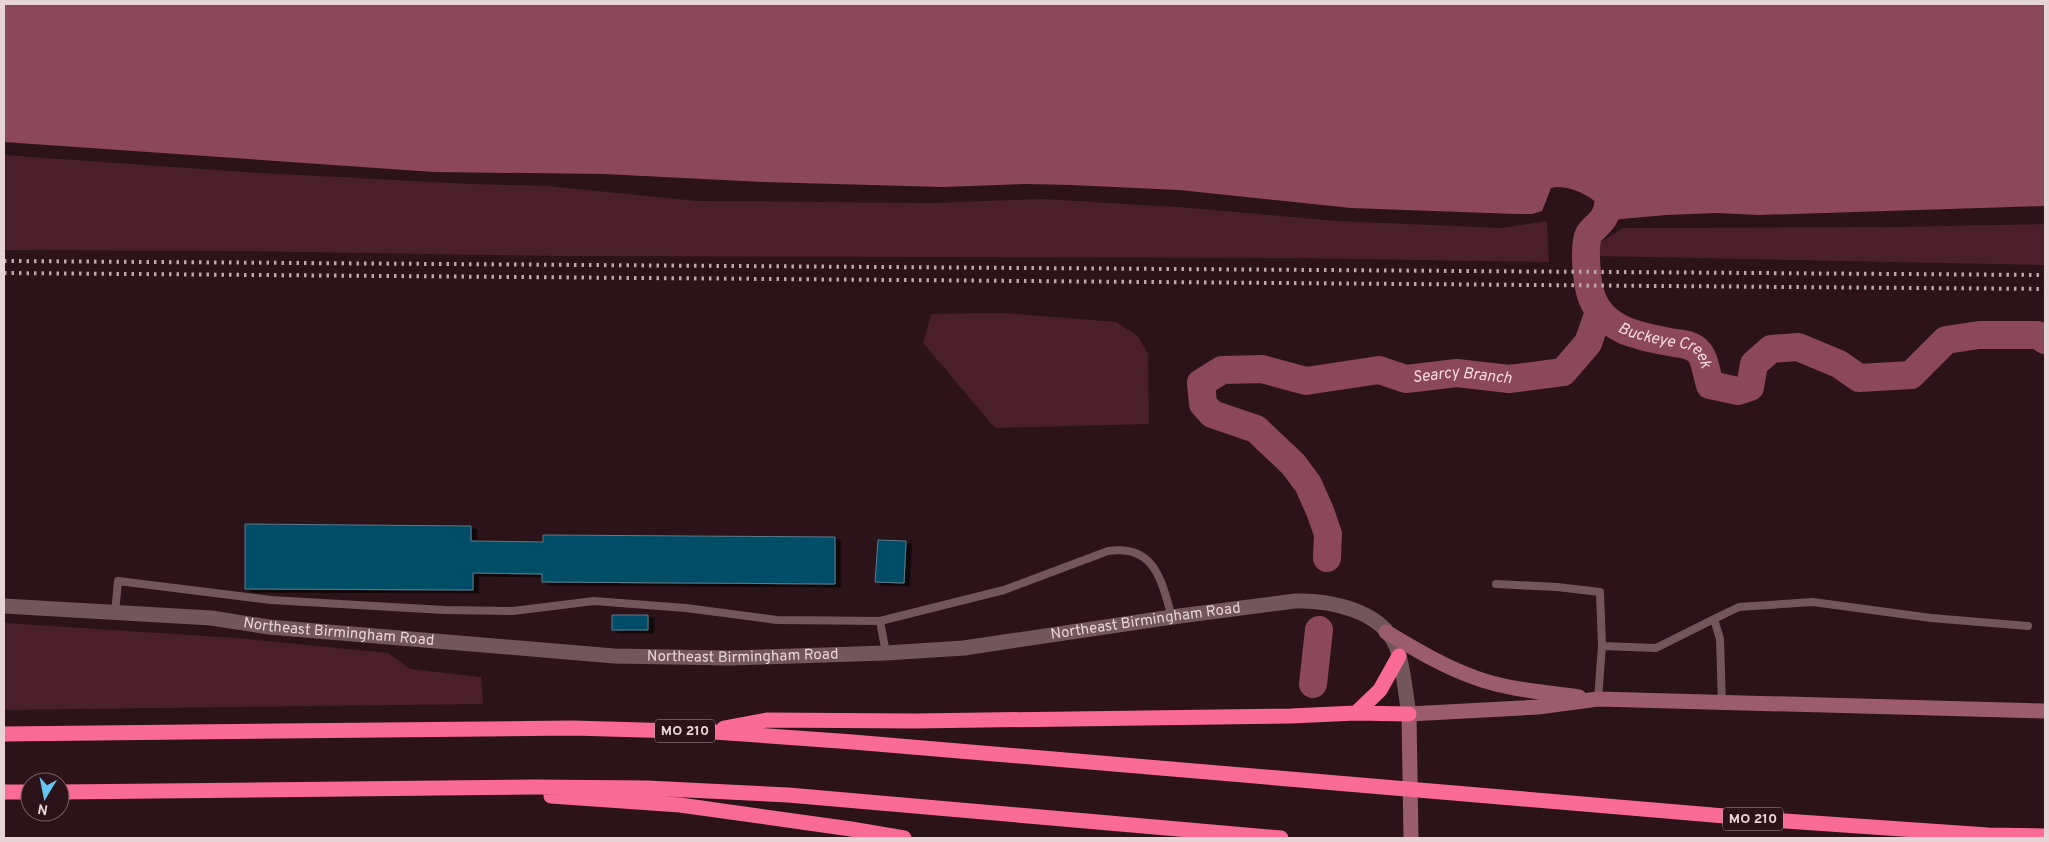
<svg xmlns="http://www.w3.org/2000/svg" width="2049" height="842" font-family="Overpass,sans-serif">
<defs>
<filter id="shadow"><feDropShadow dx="5.5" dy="3" stdDeviation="0" flood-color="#0009"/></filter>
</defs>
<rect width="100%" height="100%" fill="#2b1319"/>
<!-- green -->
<path fill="#4a1e2b" d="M4 155 244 172 470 184 547 186 697 201 934 203 1041 199 1178 207 1337 221 1501 228 1547 221 1549 262 1291 258 563 256 235 251 4 250Z
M2045 224V265L1596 256V245L1623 228 1897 227Z
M1003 313 1116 322 1138 336 1148 354 1149 424 995 428 923 343 931 314Z
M4 623 237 638 388 653 410 669 481 677 483 704 4 710Z"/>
<!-- water -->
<path fill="#8d475a" d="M4 4H2045V206L1759 215 1717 213 1666 215 1610 220 1600 214 1599 205C1588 194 1566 184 1551 188L1542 211 1532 214H1516L1351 208 1179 190 1071 185 1025 184 943 187 763 182 604 174 434 172 4 142Z"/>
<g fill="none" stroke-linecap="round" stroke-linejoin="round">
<!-- river -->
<g stroke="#8d475a" stroke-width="28">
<path id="s1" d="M1601 183C1610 193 1611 205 1604 217 1600 224 1593 228 1589 234 1583 246 1587 286 1592 298 1605 332 1643 337 1675 343 1684 344 1693 345 1699 352 1705 359 1707 376 1710 385L1738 391 1750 387 1754 364 1771 349 1798 347 1839 364 1859 378 1911 375 1946 340 1979 335H2038L2045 340"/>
<path id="s2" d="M1327 558 1328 534 1320 511 1308 484 1293 464 1256 429 1212 414 1203 404 1201 383 1222 370 1262 369 1306 381 1379 370 1406 379 1457 373 1509 379 1563 372 1588 343 1599 312"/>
<path d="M1313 684 1319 630"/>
</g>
</g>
<!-- building -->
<path fill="#004d67" stroke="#5c7a88" filter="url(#shadow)" d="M245 524 471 526V541L543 542V535L835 537V584L542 582V574L473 573V590L245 589Z
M878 540 906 541 904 583 875 582Z
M612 615H648V630H612Z"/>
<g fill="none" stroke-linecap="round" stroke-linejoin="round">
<!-- lane -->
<path stroke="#73565c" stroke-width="8" d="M1496 584 1557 587 1600 592 1602 646 1598 699
M115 613 118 581 271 600 444 610 513 611 594 601 686 608 777 620 880 621 1004 590 1108 551C1155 544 1161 580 1172 617
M1714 619 1739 607 1813 602 1931 618 2028 626
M880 621 886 653
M1602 646 1656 648 1714 619 1720 639 1722 704"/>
<!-- street -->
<path stroke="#73565c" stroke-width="15" id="s3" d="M4 606 211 618 269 627 614 656 729 658 886 653 964 648 1172 617 1295 601C1329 600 1381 610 1396 646 1404 667 1405 692 1409 714"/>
<!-- secondary -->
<path stroke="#9b5c6d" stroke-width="15" d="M1386 632C1415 649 1444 667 1476 678 1509 690 1545 692 1579 697
M1411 838 1409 714 1538 707 1598 699 2045 711"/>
<!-- highway -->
<path stroke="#f96a95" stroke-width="15" d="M1356 713 1380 690 1399 656
M724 728 767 720 914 721 1291 716 1356 713 1409 714
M4 734 572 728 714 732 853 742 1772 820 1988 835 2045 836
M4 792H30
M60 792 534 787 647 788 788 795 1281 838
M551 796 680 805 851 829 904 838"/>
<!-- rail -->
<path stroke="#bba8ab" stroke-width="4" stroke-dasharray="2.5 5" stroke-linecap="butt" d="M4 261 2045 275
M4 273 2045 289"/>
</g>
<g text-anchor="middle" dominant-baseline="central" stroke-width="4" stroke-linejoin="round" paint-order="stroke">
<!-- shield labels -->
<g fill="#2b1319" stroke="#ae9a9e" stroke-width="1">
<rect x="655" y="719.5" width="60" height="23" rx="4"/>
<rect x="1723" y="807.5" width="60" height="23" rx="4"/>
</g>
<g font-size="14" font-weight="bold" fill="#e6d4d7">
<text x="685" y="731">MO 210</text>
<text x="1753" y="819">MO 210</text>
</g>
<!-- street labels -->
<g font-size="15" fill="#e6d4d7" stroke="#2b1319">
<text stroke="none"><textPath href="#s3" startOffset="1146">Northeast Birmingham Road</textPath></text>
<text stroke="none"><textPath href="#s3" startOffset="336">Northeast Birmingham Road</textPath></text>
<text stroke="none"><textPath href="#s3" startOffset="741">Northeast Birmingham Road</textPath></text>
</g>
<!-- water labels -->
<g font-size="16" font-style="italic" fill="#f2dbe0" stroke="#2b1319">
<text stroke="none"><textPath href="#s1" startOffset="216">Buckeye Creek</textPath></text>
<text stroke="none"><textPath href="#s2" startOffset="504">Searcy Branch</textPath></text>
</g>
</g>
<!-- border -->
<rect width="2049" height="842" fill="none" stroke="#e6d4d7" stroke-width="10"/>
<!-- north arrow -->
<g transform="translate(45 797) rotate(190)"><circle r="24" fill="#2b1319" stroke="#766065"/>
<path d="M0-4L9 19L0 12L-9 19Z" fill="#64c5ee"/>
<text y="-8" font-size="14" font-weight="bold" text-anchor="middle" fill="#e6d4d7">N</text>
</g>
</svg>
